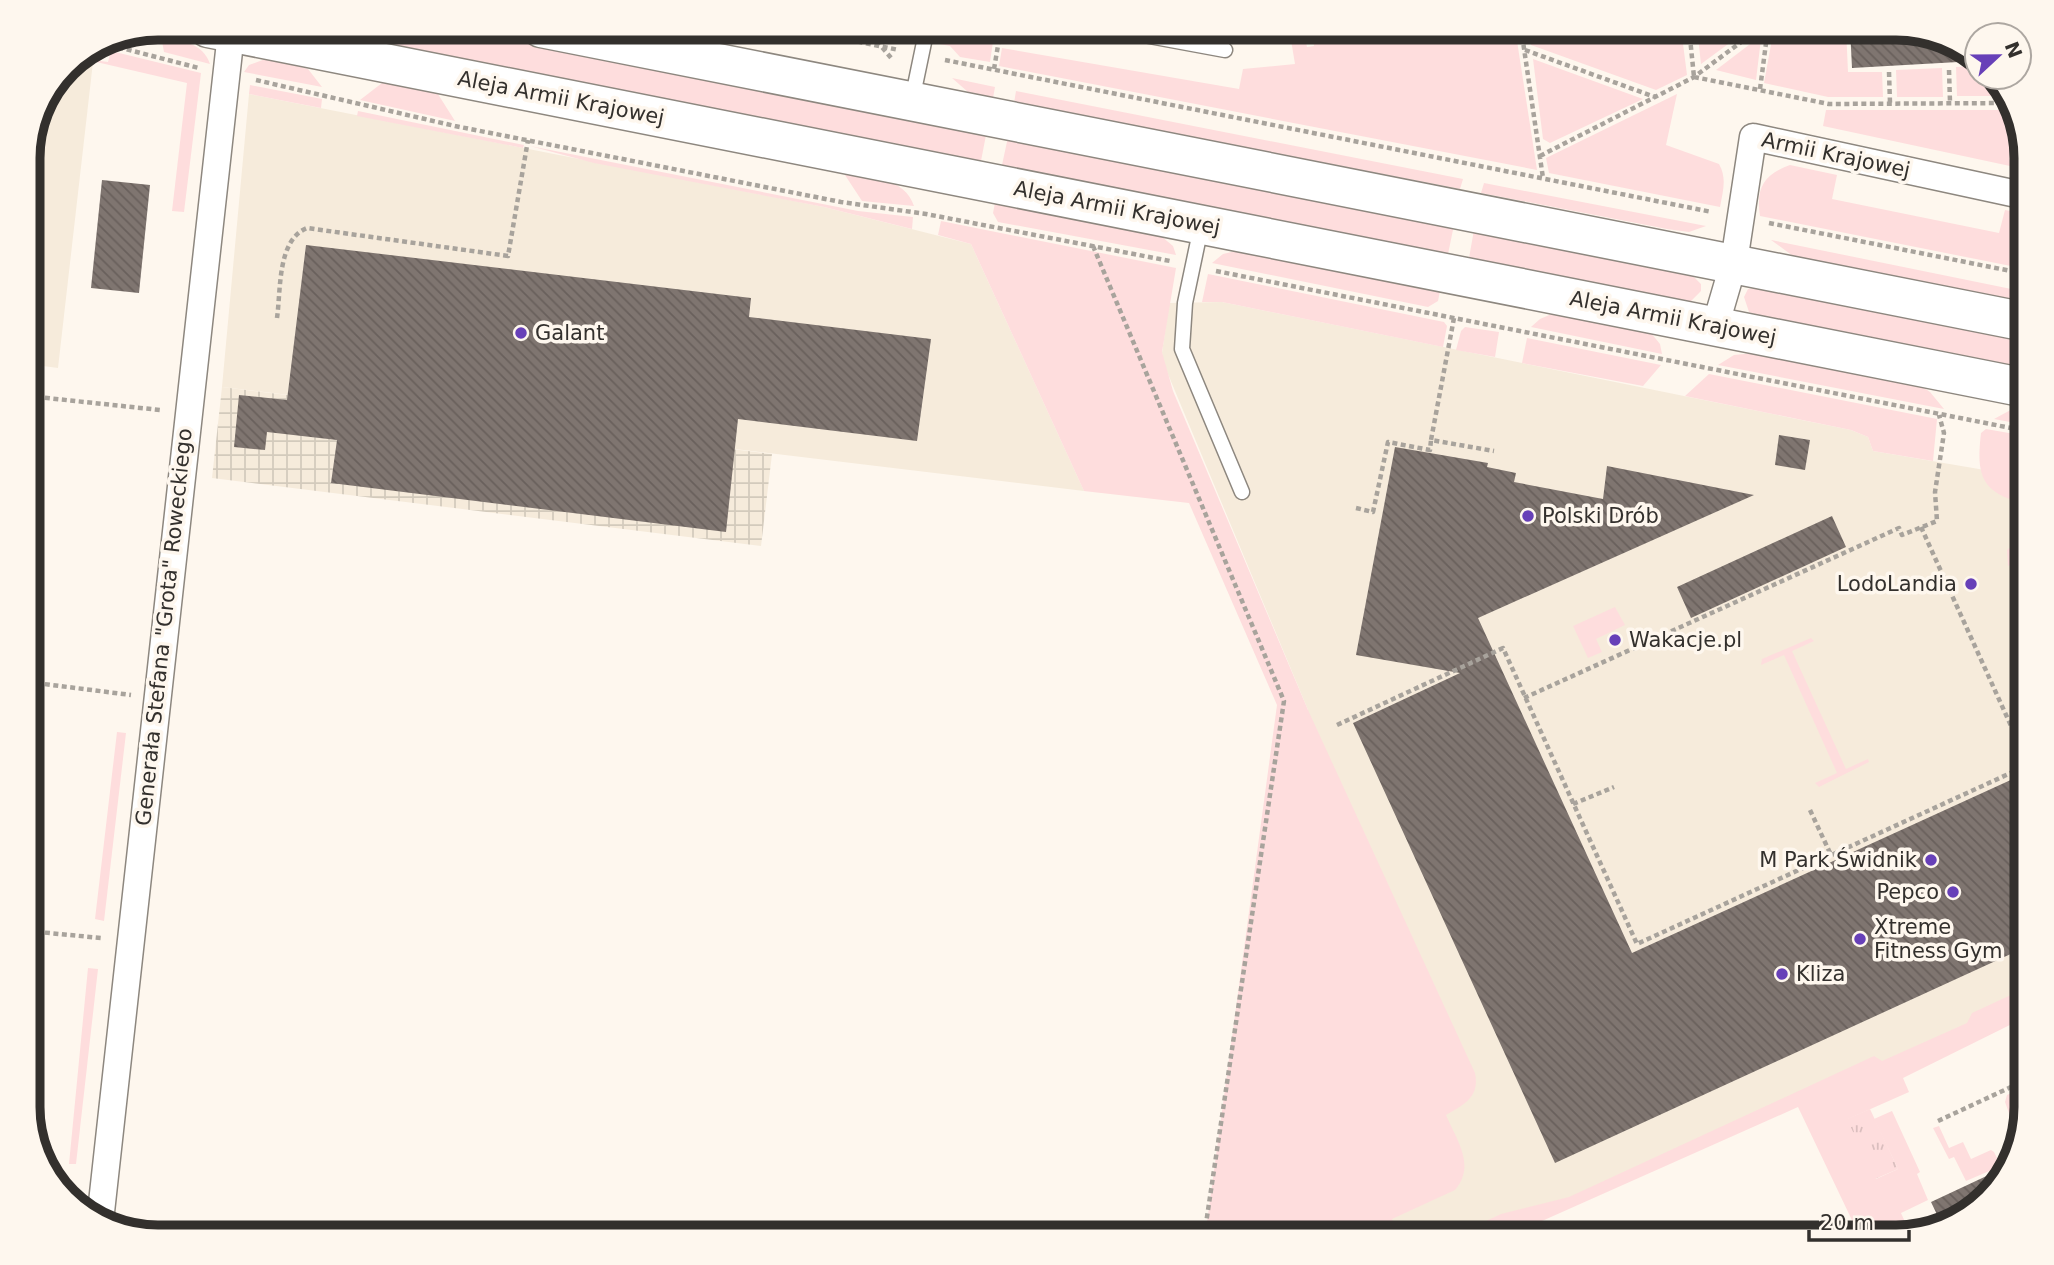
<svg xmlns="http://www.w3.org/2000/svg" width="2054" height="1265" font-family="'DejaVu Sans',sans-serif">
<defs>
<pattern id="industrial-grid" width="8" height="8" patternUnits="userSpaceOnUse" patternTransform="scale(1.75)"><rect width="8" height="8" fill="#f6ebdb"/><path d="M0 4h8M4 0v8" fill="none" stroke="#d3cabc"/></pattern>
<pattern id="park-tufts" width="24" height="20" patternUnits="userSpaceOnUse" patternTransform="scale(1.75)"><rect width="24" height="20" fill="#fedddd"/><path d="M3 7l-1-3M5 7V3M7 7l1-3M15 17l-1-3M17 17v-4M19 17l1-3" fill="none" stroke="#dabebe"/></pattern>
<pattern id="building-back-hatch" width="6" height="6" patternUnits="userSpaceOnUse" patternTransform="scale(1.75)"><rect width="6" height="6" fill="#7f7570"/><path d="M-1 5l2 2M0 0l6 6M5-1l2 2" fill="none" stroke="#69605c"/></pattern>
</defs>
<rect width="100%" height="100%" fill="#fef7ee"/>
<!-- built -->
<path fill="#f6ebdb" d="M79 58 93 62 58 368 28 364V151L67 66Z
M249 94 824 207 971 244 1084 491 222 387Z
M1222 302 1851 430 1868 437 1873 451 2026 477V1002L1502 1237H1227L1308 710 1165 367 1162 353 1169 303Z"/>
<!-- industrial -->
<path fill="url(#industrial-grid)" d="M222 387 772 454 761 546 212 478Z"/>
<!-- green -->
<path fill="#fedddd" d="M309 28H449L986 135 981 161Z
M859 28H915V39Z
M943 28H995L990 62 960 57 950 46 940 44Z
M1289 28H1303L1307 47 1314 46 1312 28H1515L1537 170 999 66 1002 48 1239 89 1243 69 1295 64Z
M1528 28H1550L1552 43 1653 28H1681L1687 75 1656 90 1531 45Z
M1697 28H1750L1701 64Z
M1774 28H1846L1848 72H1882L1883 97H1828L1764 83Z
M141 33 133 44 108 39 138 32Z
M161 36C180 41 203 42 210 64L164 52Z
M1758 38 1761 39 1756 80 1716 70Z
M111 51 201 73 184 212 172 211 187 83 79 58 108 62Z
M268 58 308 69 322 87 244 72 249 65Z
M1533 59 1643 99 1550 143 1543 139Z
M1977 66V77H1992L2003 88 2004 96H1957L1956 67Z
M1942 68 1943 97H1897L1896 70Z
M952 78 995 87 993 98 968 92Z
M382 83 436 91 455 121 360 100Z
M250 85 322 99 321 108 249 94Z
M1016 91 1463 179 1460 189 1014 103Z
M1677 94 1666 145 1719 164C1727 178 1723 191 1720 207L1549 173 1546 158Z
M1826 110H2007L2010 166 1823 126Z
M358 111 524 145 523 148 357 116Z
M1008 137 1454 225 1448 254 1002 165Z
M530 146 858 211 913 217 912 229 824 207 594 163Z
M1790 165 1837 175 1832 199 1999 233 2005 210 2026 214V269L1760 216C1756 188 1763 175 1790 165Z
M843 172C868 177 905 177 914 206L862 201Z
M1484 183 1706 226 1689 232 1667 229 1481 193Z
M995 203 1161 236 1173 246 1176 255 998 222 993 213Z
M941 221 1176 268 1162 352 1173 391 1308 710 1475 1073C1480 1097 1464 1105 1446 1115 1457 1141 1476 1165 1455 1190L1392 1219 1400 1237H1205L1277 705 1189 503 1084 491 971 244 938 235Z
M1474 230 1690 273 1701 284V291L1691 301H1683L1469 258Z
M1771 240 2026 292V302L1793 256Z
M1240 250 1440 291 1438 301 1428 307 1212 263 1223 254Z
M1208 274 1444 322 1447 326 1443 347 1222 302H1202Z
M1757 288 2026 340V368L1760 316 1749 312 1744 297 1748 289Z
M1554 313 1651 333 1660 344 1662 354 1531 327 1540 319Z
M1465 327 1499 332 1495 357 1456 350 1461 331Z
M1527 338 1661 365 1643 386 1522 363Z
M1754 353 1921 386 1930 392 1944 409 1718 365 1734 355Z
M1709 374 1937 419 1933 461 1873 451 1868 437 1851 430 1685 396Z
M2018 406 2026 407V425L1994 419Z
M1986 429 2026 436V504C1981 493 1976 476 1981 433Z
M2017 541H2026V558L2008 566 2007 550Z
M1615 607 1625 625 1596 639 1602 652 1588 658 1573 626Z
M1811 638 1814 641 1792 651 1846 769 1868 759 1869 762 1819 787 1815 783 1837 773 1784 655 1761 665 1762 659Z
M117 732 126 733 104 921 95 919Z
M88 968 98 969 76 1164H69Z
M2026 988V1022L2022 1019 1903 1078 1909 1092 1848 1119 1876 1179 1898 1169 1874 1119 1892 1111 1920 1172 1917 1174 1928 1200 1901 1213 1910 1233 1896 1237H1860L1798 1107 1506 1237H1452L1501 1214 1569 1197 1874 1056 1882 1061 1967 1023 1972 1013Z
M2026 1086V1107L2018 1138 2005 1102 2007 1095Z
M1939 1126 1949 1148 1963 1142 1971 1159 1991 1150 1994 1152 2005 1174 1999 1177 1994 1169 1966 1181 1954 1157 1949 1159 1933 1128Z"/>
<!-- park -->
<path fill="url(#park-tufts)" d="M1870 1109 1898 1169 1875 1179 1847 1119Z"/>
<!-- building -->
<path fill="url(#building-back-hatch)" d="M1850 28H1895L1961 46 1976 61 1852 68Z
M102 180 150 185 139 293 91 288Z
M306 245 751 298 749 317 931 339 917 441 738 419 726 532 331 483 337 440 267 432 265 450 234 447 239 395 287 400Z
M1779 435 1810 440 1805 470 1775 465Z
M1395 447 1488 463 1487 467 1516 473 1514 482 1603 499 1607 466 1754 495 1478 618 1632 953 2026 773V947L1555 1163 1353 723 1460 673 1356 655Z
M1832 516 1846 547 1691 618 1677 587Z
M2010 1165 2008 1172 1960 1220 1942 1225 1931 1202Z"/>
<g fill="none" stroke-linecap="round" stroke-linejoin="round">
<!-- lane casing -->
<g stroke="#8d877f" stroke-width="17">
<path id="lane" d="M1106 28 1225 50
M912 100 927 28
M1201 227 1185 303 1182 349 1242 492"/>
</g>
<!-- street casing -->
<g stroke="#8d877f" stroke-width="29">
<path id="street" d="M1715 327 1734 262 1753 137 2026 196
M100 1221 231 33"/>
</g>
<!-- secondary casing -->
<g stroke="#8d877f" stroke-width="41">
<path id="secondary" d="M208 28 2026 388
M541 28 2026 322"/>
</g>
<!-- path -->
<path stroke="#a8a39c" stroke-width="4.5" stroke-dasharray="5 3.5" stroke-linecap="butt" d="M791 28 899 50
M847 28 870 33 892 59
M1307 28 1309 42
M1521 28 1543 178
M1689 28 1694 77
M102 43 199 68
M1525 50 1655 97
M945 60 1712 212
M994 69 1001 28
M1949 70 1950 102
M1889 72 1890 103
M1694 77 1829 104 2010 103
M256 80 455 126 841 202 926 214 1170 261
M1760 89 1768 28
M2010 98 2015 164
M1540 156 1694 77 1760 28
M1769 223 2026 274
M1093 246 1284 701 1204 1237
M1216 271 2026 431
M277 318C281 290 277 240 307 228L508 256 528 140
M1454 318 1431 440 1494 451
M28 396 160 410
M1356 508 1373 512 1388 442 1430 450 1431 440
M1921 527 2026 759
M28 682 131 695
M1524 698 1899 528 1902 535 1937 521 1935 492 1944 433 1939 415
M1337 725 1503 648 1637 944 2026 766
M1573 804 1614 787
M1810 810 1831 855
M28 931 101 938
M1938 1121 2026 1080"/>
<!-- lane -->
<use href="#lane" stroke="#fff" stroke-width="14"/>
<!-- street -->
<use href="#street" stroke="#fff" stroke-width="26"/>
<!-- secondary -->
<use href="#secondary" stroke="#fff" stroke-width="38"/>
</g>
<!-- markers -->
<g fill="#6740b8" stroke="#fef7ee" stroke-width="2.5">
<circle cx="521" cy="333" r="7"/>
<circle cx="1528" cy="516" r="7"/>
<circle cx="1971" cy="584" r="7"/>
<circle cx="1615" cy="640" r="7"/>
<circle cx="1931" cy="860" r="7"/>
<circle cx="1953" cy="892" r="7"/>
<circle cx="1860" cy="939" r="7"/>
<circle cx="1782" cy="974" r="7"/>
</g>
<g text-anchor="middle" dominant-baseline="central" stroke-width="7" stroke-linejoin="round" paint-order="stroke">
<!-- street labels -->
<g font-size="21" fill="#33302d" stroke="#fef7ee">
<text transform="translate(561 98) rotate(11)">Aleja Armii Krajowej</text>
<text transform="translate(1836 155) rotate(12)">Armii Krajowej</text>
<text transform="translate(1117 208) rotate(11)">Aleja Armii Krajowej</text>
<text transform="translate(1673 318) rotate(11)">Aleja Armii Krajowej</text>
<text transform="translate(164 627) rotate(-84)">Generała Stefana "Grota" Roweckiego</text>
</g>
<!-- poi labels -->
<g font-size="21" fill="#33302d" stroke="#fef7ee" text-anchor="start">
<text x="535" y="333">Galant</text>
<text x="1542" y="516">Polski Drób</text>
<text x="1957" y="584" text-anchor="end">LodoLandia</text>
<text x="1629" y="640">Wakacje.pl</text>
<text x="1917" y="860" text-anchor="end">M Park Świdnik</text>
<text x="1939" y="892" text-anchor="end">Pepco</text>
<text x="1874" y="927">Xtreme<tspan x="1874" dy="24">Fitness Gym</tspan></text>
<text x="1796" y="974">Kliza</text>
</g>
</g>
<!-- crop -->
<path d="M0 0H2054V1265H0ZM158 40H1896A118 118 0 0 1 2014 158V1107A118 118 0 0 1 1896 1225H158A118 118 0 0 1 40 1107V158A118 118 0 0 1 158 40Z" fill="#fef7ee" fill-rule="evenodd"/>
<path fill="none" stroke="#33302d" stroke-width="9" d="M158 40H1896A118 118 0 0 1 2014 158V1107A118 118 0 0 1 1896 1225H158A118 118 0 0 1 40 1107V158A118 118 0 0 1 158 40Z"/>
<!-- north arrow -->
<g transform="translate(1998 56) rotate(68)"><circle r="33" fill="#fef7ee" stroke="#ada7a1" stroke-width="2"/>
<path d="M0-5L12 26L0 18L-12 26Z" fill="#6740b8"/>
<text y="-10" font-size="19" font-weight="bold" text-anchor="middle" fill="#33302d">N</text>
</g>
<!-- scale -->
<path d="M1809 1230v10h100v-10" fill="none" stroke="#33302d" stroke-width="3.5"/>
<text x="1820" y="1230" font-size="21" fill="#33302d" stroke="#fef7ee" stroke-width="5" paint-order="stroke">20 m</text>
</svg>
